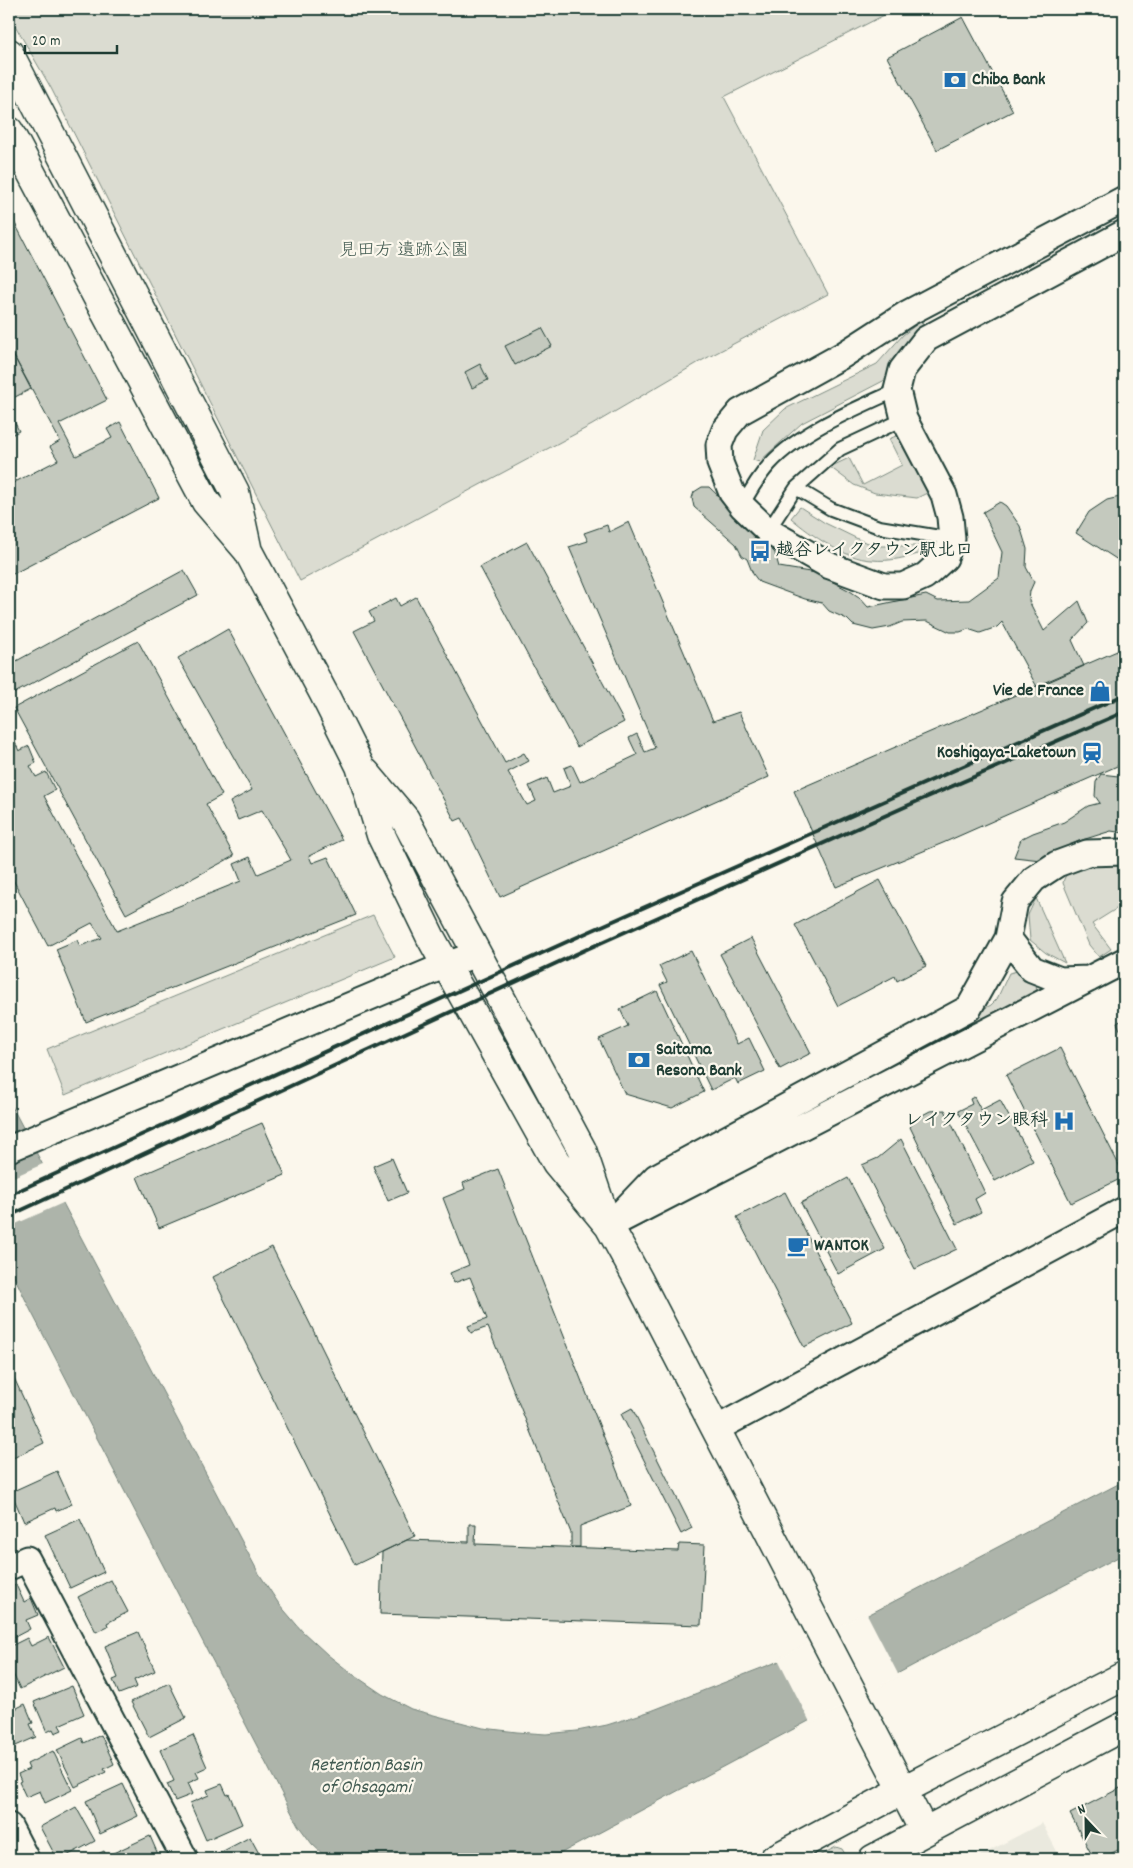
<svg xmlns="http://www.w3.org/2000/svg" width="1133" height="1868" font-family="Dekko,'Klee One',sans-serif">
<rect width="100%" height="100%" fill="#fbf7ec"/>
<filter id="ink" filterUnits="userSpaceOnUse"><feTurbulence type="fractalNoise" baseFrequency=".02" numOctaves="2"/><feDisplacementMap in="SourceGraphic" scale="10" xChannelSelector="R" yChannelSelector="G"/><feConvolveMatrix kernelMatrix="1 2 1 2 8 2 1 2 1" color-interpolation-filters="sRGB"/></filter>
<g filter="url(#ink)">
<!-- built -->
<path fill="#eae9de" d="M1042 1823 1061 1859H974Z"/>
<!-- green -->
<path fill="#dbdcd1" stroke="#7d8c82" d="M9 9H896L724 97 828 294 701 361 592 425 300 581 51 88 9 15Z
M921 321 927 331 892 364 885 380 802 423 759 462 753 460 763 430 785 409 877 364 903 335Z
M903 433 931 491 917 498 875 493 854 485 830 467 849 458 863 485 902 465 889 439Z
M800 507 825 523 862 541 878 546H924L925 552C908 557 890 562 872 560 845 559 811 535 791 518Z
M1103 862 1124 868V904L1092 924 1111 949 1099 957 1089 945 1063 883C1066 865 1088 865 1103 862Z
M1036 898 1065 963 1046 953 1030 940 1028 915Z
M373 915 395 957 65 1095 47 1049Z
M1022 970 1036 982 1037 996 919 1059 913 1047 991 1005 997 999 1009 973Z
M836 1847 842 1849 845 1854 842 1859H813Z"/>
<!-- water -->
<path fill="#adb4aa" stroke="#74847b" d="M9 1101 258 1572 279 1604 302 1631 328 1655 351 1673 382 1694 411 1709 483 1728 517 1732 546 1734 577 1731 607 1725 651 1711 782 1660 1124 1481V1554L1013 1612 550 1859H328L312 1844 298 1825 31 1311 9 1266Z"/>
<!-- pier -->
<path fill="#fbf7ec" d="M45 1163 65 1202 9 1227V1179Z
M866 1612 899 1676 811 1724 778 1659Z"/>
<!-- building -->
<path fill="#c4c9be" stroke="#1f3d34" d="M963 17 1013 111 937 150 887 57Z
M9 212 107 400 59 424 76 456 112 438 107 429 120 422 159 498 9 576V485L58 460 50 447 60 441 9 347Z
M542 328 552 346 515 365 505 346Z
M9 347 31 389 9 400Z
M480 364 488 380 472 388 465 372Z
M11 415 19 431 9 436V416Z
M1124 461V474L1119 464Z
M702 487H709L755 531 775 553 779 567 816 573 850 591 859 597 868 607 926 595 938 601 969 600 999 578 1002 552 983 512 1000 502 1006 506 1020 526 1027 549 1026 567 1034 582 1030 591 1029 601 1044 631 1079 601 1088 623 1072 640 1084 666 1037 687 1002 622 997 627 980 633 968 629 960 632H950L927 621 902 622 890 627 873 630 853 625 847 619 829 611 822 603 805 599 759 582 753 574 747 559 742 556 736 544 694 507 692 498 694 492Z
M1124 496V564L1076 533 1089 512 1107 500Z
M629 522 713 721 739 712 769 777 500 897 462 818 455 821 354 631 374 621 369 612 396 598 400 606 416 597 505 763 524 753 529 761 508 772 527 805 536 801 529 786 547 778 553 793 571 786 564 768 572 765 580 782 637 755 629 738 637 734 645 752 655 748 569 547 588 541 584 533 607 525 609 532Z
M527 542 624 722 577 747 480 567Z
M184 570 198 595 9 696V665Z
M228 629 342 840 309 856 312 863 328 857 356 915 86 1022 56 949 77 940 80 946 102 938 92 923 48 946 9 872V730L19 751 29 746 36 763 30 766 36 777 46 772 55 790 44 796 117 931 241 881 234 864 250 857 258 874 291 860 262 810 238 820 230 802 252 790 178 658Z
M138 641 222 795 206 804 234 856 126 914 14 708Z
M1124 648V763L943 843 836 887 794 791Z
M1101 774 1118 776 1124 780V833L1111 831 1079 841 1041 860 1014 857 1021 839 1033 833 1064 822 1088 806 1100 803 1095 796 1096 782Z
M880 880 926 966 897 981 895 976 838 1006 795 925Z
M751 938 811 1053 780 1069 720 954Z
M691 951 737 1044 749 1038 765 1071 738 1084 735 1078 711 1090 660 985 667 982 659 966Z
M657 991 704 1092 672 1108 625 1094 599 1039 628 1026 620 1009Z
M1124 1019V1038L1117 1023Z
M1060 1048 1124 1175V1177L1071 1203 1006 1075Z
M974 1097 981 1110 1000 1100 1033 1161 995 1181 958 1111 972 1104 970 1099Z
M945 1110 985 1193 975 1199 981 1212 957 1224 910 1127 917 1118 930 1111Z
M262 1123 285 1175 159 1228 137 1177Z
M901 1139 957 1249 915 1269 862 1165 878 1158Z
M392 1158 407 1193 388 1201 373 1166Z
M498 1169 631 1506 580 1526V1547H571V1533L488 1327 471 1333 468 1326 487 1319 470 1277 454 1283 450 1273 469 1265 443 1198 465 1189 463 1183Z
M848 1178 885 1249 838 1274 801 1203Z
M785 1192 852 1323 804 1347 737 1217Z
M272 1247 415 1536 355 1565 213 1277Z
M9 1367 44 1443 9 1460Z
M632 1408 692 1528 681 1534 621 1414Z
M57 1471 72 1504 56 1511 55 1508 24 1522 11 1492Z
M80 1519 104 1572 70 1588 45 1535Z
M469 1524H476L475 1544 678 1551 679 1544 705 1545 701 1625 380 1614 382 1552 407 1540 469 1542Z
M111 1580 128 1612 107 1623 108 1626 96 1632 78 1597Z
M16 1585 24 1602 31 1598 38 1615 26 1620 30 1629 9 1640V1588Z
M138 1632 155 1671 134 1680 137 1687 119 1694 113 1680 118 1678 105 1646Z
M49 1637 64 1667 20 1689 9 1665V1647L27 1638 31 1646Z
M169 1683 186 1718 149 1737 131 1702Z
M72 1686 84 1714 59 1725 62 1730 55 1733 53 1729 47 1732 34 1702Z
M25 1704 33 1723 30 1724 36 1737 9 1749V1712Z
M101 1735 114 1764 104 1769 106 1772 75 1787 57 1750 82 1738 84 1743Z
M193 1735 207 1767 196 1772 199 1778 188 1783 193 1794 175 1801 167 1784 174 1781 160 1750Z
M53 1751 72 1790 45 1803 40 1791 26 1797 19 1782 21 1781 18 1774 29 1769 27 1764Z
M123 1784 138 1816 100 1834 86 1801Z
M222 1784 227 1795 229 1794 242 1824 206 1840 190 1803 209 1795 207 1790Z
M1124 1786V1847L1100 1859H1094L1070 1814Z
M76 1807 95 1841 61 1859H57L40 1827Z
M150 1836 160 1859H114L111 1854Z
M250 1837 262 1859H208Z
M104 1851 108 1859H88Z"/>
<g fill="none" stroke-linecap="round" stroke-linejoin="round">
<!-- service casing -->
<g stroke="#1f3d34" stroke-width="16">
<path id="service" d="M796 488 840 449 904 419
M742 506C750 491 758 477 770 464 799 432 857 408 897 390
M768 531 796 488 831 509 879 527 952 539"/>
</g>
<!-- minor casing -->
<g stroke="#1f3d34" stroke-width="29">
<path id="minor" d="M1124 199 908 313 843 355 740 412 725 430 719 445 720 463 732 493 742 506 768 531 830 566 884 586H903L925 576 945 558 952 539 950 517 944 495 904 419 897 390 902 370 926 339 1124 233
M1124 852 1087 853 1057 864 1034 879 1015 902 1008 938 969 1008 656 1177 609 1226 1124 961
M1008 938 1032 969 1060 980 1089 979
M9 1149 446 965 477 954
M716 1429 1124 1210
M9 1567 27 1559 185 1859
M9 1826 26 1859"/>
</g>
<!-- tertiary casing -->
<g stroke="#1f3d34" stroke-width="31">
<path id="tertiary" d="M9 53 235 492 247 547
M9 131 206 502 248 551 324 694 360 766 381 835 431 938 556 1162 609 1226 638 1279 924 1831
M366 773 405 819 582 1150 602 1209
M774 1859 901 1791 1124 1676
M873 1859 1124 1726"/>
</g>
<!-- service -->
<use href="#service" stroke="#fbf7ec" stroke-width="12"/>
<!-- minor -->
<use href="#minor" stroke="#fbf7ec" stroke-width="25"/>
<!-- tertiary -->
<use href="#tertiary" stroke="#fbf7ec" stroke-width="28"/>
<!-- rail -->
<path stroke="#1f3d34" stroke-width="4" d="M9 1195 584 934 1124 695
M9 1216 587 949 918 801 1124 712"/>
</g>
</g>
<!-- icons -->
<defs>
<g id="bank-bare" transform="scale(1.725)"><path d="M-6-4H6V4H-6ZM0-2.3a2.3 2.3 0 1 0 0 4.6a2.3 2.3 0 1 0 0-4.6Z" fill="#1f6fb2" stroke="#fbf7ec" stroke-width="2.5" paint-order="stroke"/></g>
<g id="bus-bare" transform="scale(1.725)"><path d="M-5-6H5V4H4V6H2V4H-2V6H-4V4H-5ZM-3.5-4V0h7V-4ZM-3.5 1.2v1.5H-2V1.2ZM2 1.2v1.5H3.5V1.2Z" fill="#1f6fb2" stroke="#fbf7ec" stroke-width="2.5" paint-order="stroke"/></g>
<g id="shop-bare" transform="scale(1.725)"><path d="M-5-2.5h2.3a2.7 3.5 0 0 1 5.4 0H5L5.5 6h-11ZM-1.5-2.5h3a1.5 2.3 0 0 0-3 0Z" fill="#1f6fb2" stroke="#fbf7ec" stroke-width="2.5" paint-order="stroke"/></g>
<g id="station-bare" transform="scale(1.725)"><path d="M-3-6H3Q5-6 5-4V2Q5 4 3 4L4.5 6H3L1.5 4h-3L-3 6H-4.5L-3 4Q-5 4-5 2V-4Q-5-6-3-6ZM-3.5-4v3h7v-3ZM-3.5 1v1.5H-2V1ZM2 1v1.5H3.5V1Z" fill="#1f6fb2" stroke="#fbf7ec" stroke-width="2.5" paint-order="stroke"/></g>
<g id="hospital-bare" transform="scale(1.725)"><path d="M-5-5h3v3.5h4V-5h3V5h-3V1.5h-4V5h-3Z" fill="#1f6fb2" stroke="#fbf7ec" stroke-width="2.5" paint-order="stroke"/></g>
<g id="cafe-bare" transform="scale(1.725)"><path d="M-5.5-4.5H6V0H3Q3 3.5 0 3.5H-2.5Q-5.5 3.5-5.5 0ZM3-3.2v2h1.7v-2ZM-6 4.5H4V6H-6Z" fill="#1f6fb2" stroke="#fbf7ec" stroke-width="2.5" paint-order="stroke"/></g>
</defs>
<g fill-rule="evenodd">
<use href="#bank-bare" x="955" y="80"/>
<use href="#bus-bare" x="760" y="551"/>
<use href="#shop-bare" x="1100" y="691"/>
<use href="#station-bare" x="1092" y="753"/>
<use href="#bank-bare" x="639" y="1060"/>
<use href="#hospital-bare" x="1064" y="1121"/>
<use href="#cafe-bare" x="798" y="1246"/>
</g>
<g text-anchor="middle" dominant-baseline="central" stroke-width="4.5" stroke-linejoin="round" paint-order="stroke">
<!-- poi labels -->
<g font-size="18" font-weight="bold" fill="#1f3d34" stroke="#fbf7ec" text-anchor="start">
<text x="972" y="80">Chiba Bank</text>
<text x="776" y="551">越谷レイクタウン駅北口</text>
<text x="1084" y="691" text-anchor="end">Vie de France</text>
<text x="1076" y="753" text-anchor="end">Koshigaya-Laketown</text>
<text x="656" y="1050">Saitama<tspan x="656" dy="21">Resona Bank</tspan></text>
<text x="1048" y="1121" text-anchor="end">レイクタウン眼科</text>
<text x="814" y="1246">WANTOK</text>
</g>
<!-- park labels -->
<g font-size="18" fill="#455d53" stroke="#fbf7ec">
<text x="404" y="251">見田方 遺跡公園</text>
</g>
<!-- water labels -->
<g font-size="19" font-style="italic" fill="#425b52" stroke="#fbf7ec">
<text x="366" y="1766">Retention Basin<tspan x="366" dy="22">of Ohsagami</tspan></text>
</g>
</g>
<!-- margin -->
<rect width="1133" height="1868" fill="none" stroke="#fbf7ec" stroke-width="30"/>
<rect x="15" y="15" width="1103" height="1838" fill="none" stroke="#1f3d34" stroke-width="2" filter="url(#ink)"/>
<!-- north arrow -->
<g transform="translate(1086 1820) rotate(338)" stroke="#fbf7ec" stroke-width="4" paint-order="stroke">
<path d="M0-4L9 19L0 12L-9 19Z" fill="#1f3d34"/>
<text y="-8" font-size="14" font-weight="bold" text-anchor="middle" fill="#1f3d34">N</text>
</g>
<!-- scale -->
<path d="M25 45v8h92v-8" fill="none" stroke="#1f3d34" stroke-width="2.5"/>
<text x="32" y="45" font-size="15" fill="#1f3d34" stroke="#fbf7ec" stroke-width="4" paint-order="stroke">20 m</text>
</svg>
